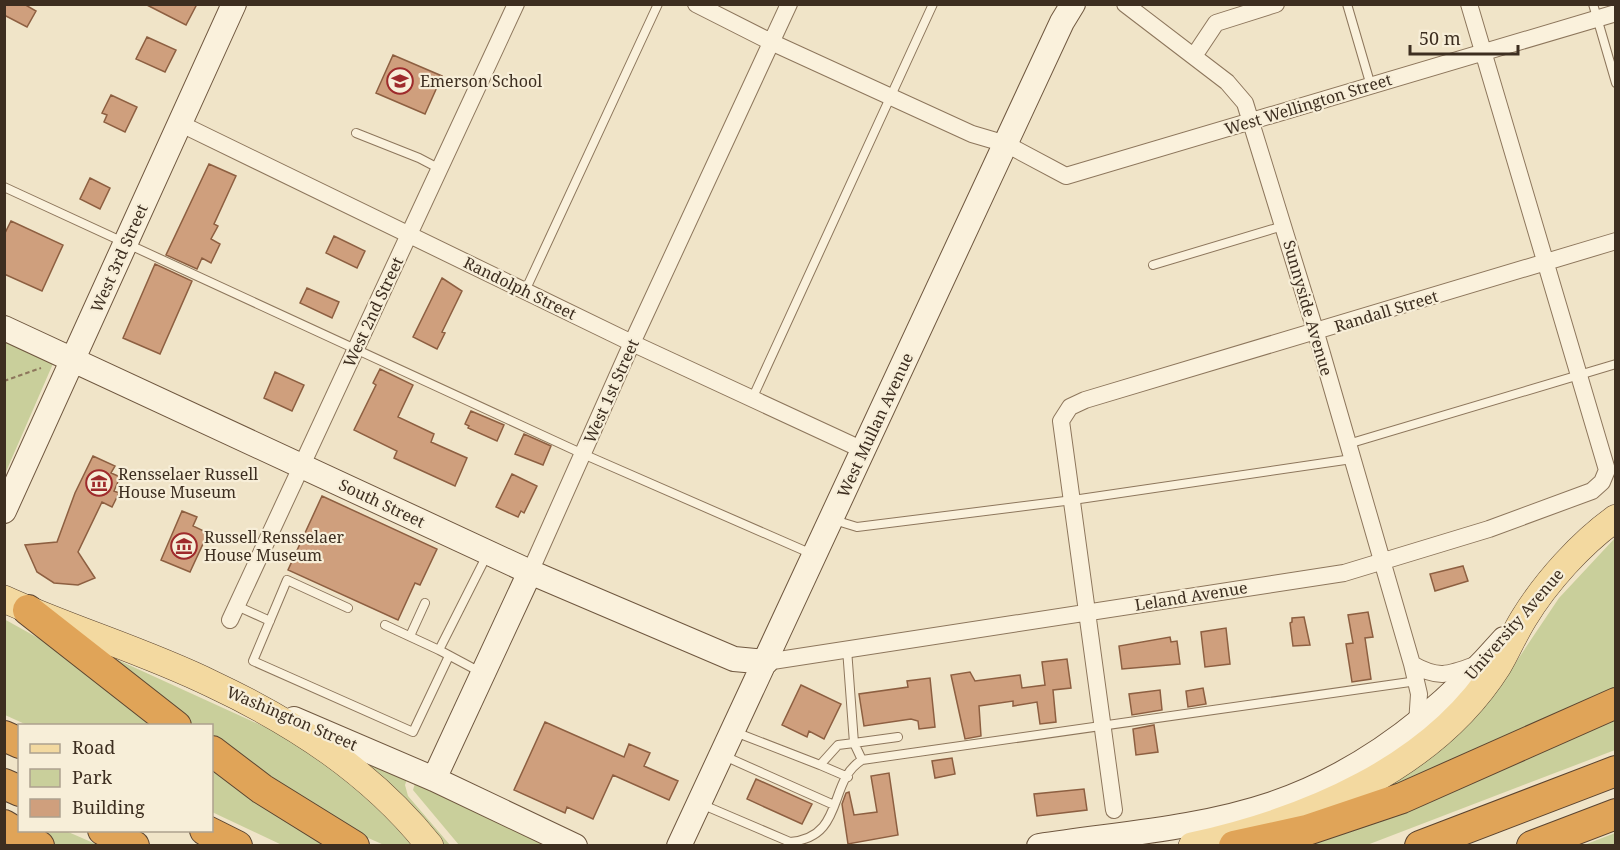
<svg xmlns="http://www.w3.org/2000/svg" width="1620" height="850" font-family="'Noto Serif',serif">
<rect width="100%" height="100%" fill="#f0e4c8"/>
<!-- green -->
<path fill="#c9cf9b" d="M5 336 55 359 5 474Z
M1615 538V694L1438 775 1342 806 1514 665 1559 598Z
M4 619 67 654 165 725H27L5 715Z
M96 650 287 737 324 759 420 845H384L348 829 212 738V726L194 725 94 652Z
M1615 711V750L1367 845 1274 846Z
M335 743 408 776 405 785 408 796 450 845H443Z
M212 760 342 845H282L212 812Z
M416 780 554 845H459L413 790Z
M30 831H66L98 845H55Z
M1615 833V845H1584Z"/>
<!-- building -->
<path fill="#cf9f7d" stroke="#8d5f41" stroke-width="1.5" d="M4 4H24L36 11 27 27 4 15Z
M145 4H197L186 25Z
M147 37 176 50 165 72 136 59Z
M393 55 442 76 425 114 376 93Z
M111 95 137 107 125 132 104 122 107 115 102 113Z
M209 164 236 176 214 224 218 226 211 239 220 244 211 263 202 258 197 269 166 255Z
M90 178 110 188 100 209 80 199Z
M11 221 63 245 42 291 4 274V235Z
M334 236 365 251 357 268 326 253Z
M155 264 192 281 160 354 123 338Z
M442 278 462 291 442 332 445 333 437 349 413 337Z
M307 288 339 302 332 318 300 303Z
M380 369 413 385 398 417 434 434 431 442 467 458 455 486 394 458 397 451 354 430 376 385 373 383Z
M275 372 304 385 292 411 264 398Z
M471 411 504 425 497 441 468 428 469 426 465 424Z
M524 434 551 446 543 465 515 454Z
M93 456 115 466 111 473 120 477 114 491 119 493 112 507 102 502 78 552 95 578 78 585 54 583 37 572 25 545 57 542 75 493Z
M512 474 537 486 524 513 521 511 518 517 496 507Z
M322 496 437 549 420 585 415 583 398 620 288 570Z
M182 511 197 517 193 526 208 533 190 572 161 560Z
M1463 566 1468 581 1435 591 1430 574Z
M1368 612 1373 637 1365 638 1371 679 1352 682 1346 644 1353 643 1348 615Z
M1304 617 1310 645 1293 646 1290 623 1292 622V618Z
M1226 628 1230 664 1205 667 1201 632Z
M1170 637 1171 642 1177 641 1180 664 1122 669 1119 646Z
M1067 659 1071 688 1053 690 1056 722 1040 724 1037 702 1013 706V701L979 706 981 736 965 739 951 675 970 672 975 681 1020 675 1022 688 1045 685 1042 662Z
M930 678 935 727 919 729 918 721 911 719 864 726 859 694 908 687 907 681Z
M801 685 841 704 824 739 809 731 807 737 782 725Z
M1203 688 1206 704 1188 707 1186 691Z
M1160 690 1162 710 1132 715 1129 694Z
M545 722 624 757 629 744 650 753 644 766 678 781 669 800 613 775 593 819 567 807 565 813 514 790Z
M1154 725 1158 752 1136 755 1133 729Z
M952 758 955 774 935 778 932 761Z
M889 773 898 835 848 844 842 804 846 793 849 792 854 815 877 812 871 776Z
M756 779 812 804 802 824 747 799Z
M1084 789 1087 810 1037 816 1034 794Z"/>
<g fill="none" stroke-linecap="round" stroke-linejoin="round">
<!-- lane casing -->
<g stroke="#8d765c" stroke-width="10">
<path id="lane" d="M1347 4 1371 86
M1593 4 1616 83
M356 133 419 158 440 169
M4 187 583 454 812 554
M1153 265 1283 226
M525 291 658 4
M752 399 933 4
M1348 444 1616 364
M834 520 857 527 1073 500 1352 459
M237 606 270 621
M348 608 287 580 253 661 413 732 449 656
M385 625 439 650
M410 636 425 603
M482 673 439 650 487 555
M735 732 820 765 838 745 854 743 847 649
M722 755 834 805
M862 760 854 743 898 737
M820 765 848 777
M701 804 790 842C846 837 827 781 862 760L1417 681"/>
</g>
<!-- street casing -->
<g stroke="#8d765c" stroke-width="18">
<path id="street" d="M696 4 771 42 972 134 1006 144 1066 176 1616 13
M1125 4 1227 82 1245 103 1316 333 1412 664 1419 694 1417 724
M1194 56 1216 23 1276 4
M179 123 632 343 863 450
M530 572 632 343 789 4
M230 620 516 4
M766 662 1344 573 1489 529 1592 491 1602 482 1607 470 1469 4
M1412 664C1438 679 1448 675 1475 665
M1114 810 1061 421 1070 407 1085 400 1616 241"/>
</g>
<!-- secondary casing -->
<g stroke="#6f573f" stroke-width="26">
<path id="secondary" d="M4 328 530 572 734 659 766 662
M4 511 234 4
M294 719 434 779 575 846
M434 779 530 572
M679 846 1062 22 1073 4
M1039 846C1116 834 1198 829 1272 804 1364 773 1441 711 1504 639"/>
</g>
<!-- primary casing -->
<g stroke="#5b4430" stroke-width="28">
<path id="primary" d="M4 599C72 630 145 651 212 684 295 723 372 773 430 846
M1192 846C1306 821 1433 769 1498 666 1507 651 1514 634 1524 618 1546 582 1581 543 1616 518"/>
</g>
<!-- highway casing -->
<g stroke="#5b4430" stroke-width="32">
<path id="highway" d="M28 610 176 726
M4 736 20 743
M212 751 262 789 354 846
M4 784 20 791
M4 825 39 846
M103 830 134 846
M205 830 237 846
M1234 846 1307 830 1402 798 1616 703
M1420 846 1616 771
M1532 846 1616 814"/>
</g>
<!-- path -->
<path stroke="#8d765c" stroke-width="2" stroke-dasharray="4.5 3" stroke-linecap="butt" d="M4 381 41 368"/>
<!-- lane -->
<use href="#lane" stroke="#faf1dc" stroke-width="8"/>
<!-- street -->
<use href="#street" stroke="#faf1dc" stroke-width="16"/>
<!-- secondary -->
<use href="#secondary" stroke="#faf1dc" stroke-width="24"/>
<!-- primary -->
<use href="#primary" stroke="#f3d9a0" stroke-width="27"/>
<!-- highway -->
<use href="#highway" stroke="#e0a458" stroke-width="30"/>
</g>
<!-- icons -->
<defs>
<g id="school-ring" transform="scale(1.35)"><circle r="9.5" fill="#f7eed8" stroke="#9e2a2b" stroke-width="1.5"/><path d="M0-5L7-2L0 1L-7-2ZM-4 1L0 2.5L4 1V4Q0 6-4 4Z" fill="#9e2a2b"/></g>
<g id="museum-ring" transform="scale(1.35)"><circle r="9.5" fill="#f7eed8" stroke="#9e2a2b" stroke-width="1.5"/><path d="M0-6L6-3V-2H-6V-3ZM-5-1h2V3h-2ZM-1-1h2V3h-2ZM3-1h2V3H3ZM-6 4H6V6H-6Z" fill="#9e2a2b"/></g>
</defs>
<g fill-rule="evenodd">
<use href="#school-ring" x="400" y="81"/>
<use href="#museum-ring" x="99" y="483"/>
<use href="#museum-ring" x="184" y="546"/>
</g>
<g text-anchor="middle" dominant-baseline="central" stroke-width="4.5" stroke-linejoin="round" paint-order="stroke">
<!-- poi labels -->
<g font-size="16" fill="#3d2e20" stroke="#f7eed8" text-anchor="start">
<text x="420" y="81">Emerson School</text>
<text x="118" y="474">Rensselaer Russell<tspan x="118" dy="18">House Museum</tspan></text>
<text x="204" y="537">Russell Rensselaer<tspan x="204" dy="18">House Museum</tspan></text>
</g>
<!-- street labels -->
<g font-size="16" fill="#3d2e20" stroke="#f7eed8">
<text transform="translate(1308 104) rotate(-17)">West Wellington Street</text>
<text transform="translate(119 258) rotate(-66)">West 3rd Street</text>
<text transform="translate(520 288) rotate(26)">Randolph Street</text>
<text transform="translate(1308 308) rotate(74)">Sunnyside Avenue</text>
<text transform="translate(1386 311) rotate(-17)">Randall Street</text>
<text transform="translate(373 312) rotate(-65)">West 2nd Street</text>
<text transform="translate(611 391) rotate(-66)">West 1st Street</text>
<text transform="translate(875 425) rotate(-65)">West Mullan Avenue</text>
<text transform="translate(382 503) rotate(25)">South Street</text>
<text transform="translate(1191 596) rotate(-9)">Leland Avenue</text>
<text transform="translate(1514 624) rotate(-49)">University Avenue</text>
<text transform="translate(292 718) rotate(23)">Washington Street</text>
</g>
</g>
<!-- border -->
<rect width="1620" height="850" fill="none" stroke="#3d2e20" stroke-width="12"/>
<!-- legend -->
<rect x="18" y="724" width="195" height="108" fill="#f7eed8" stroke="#ada18e" stroke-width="1.5"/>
<rect x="30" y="744" width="30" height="9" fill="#f3d9a0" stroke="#ada18e" stroke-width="1.5"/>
<text x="72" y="754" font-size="18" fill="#3d2e20">Road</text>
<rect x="30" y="769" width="30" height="18" fill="#c9cf9b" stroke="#ada18e" stroke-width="1.5"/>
<text x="72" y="784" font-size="18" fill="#3d2e20">Park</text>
<rect x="30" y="799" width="30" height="18" fill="#cf9f7d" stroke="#ada18e" stroke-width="1.5"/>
<text x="72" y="814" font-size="18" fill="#3d2e20">Building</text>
<!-- scale -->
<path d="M1410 45v9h108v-9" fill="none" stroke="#3d2e20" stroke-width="3"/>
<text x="1419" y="45" font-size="18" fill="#3d2e20" stroke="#f7eed8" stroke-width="4.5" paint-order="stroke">50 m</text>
</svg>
